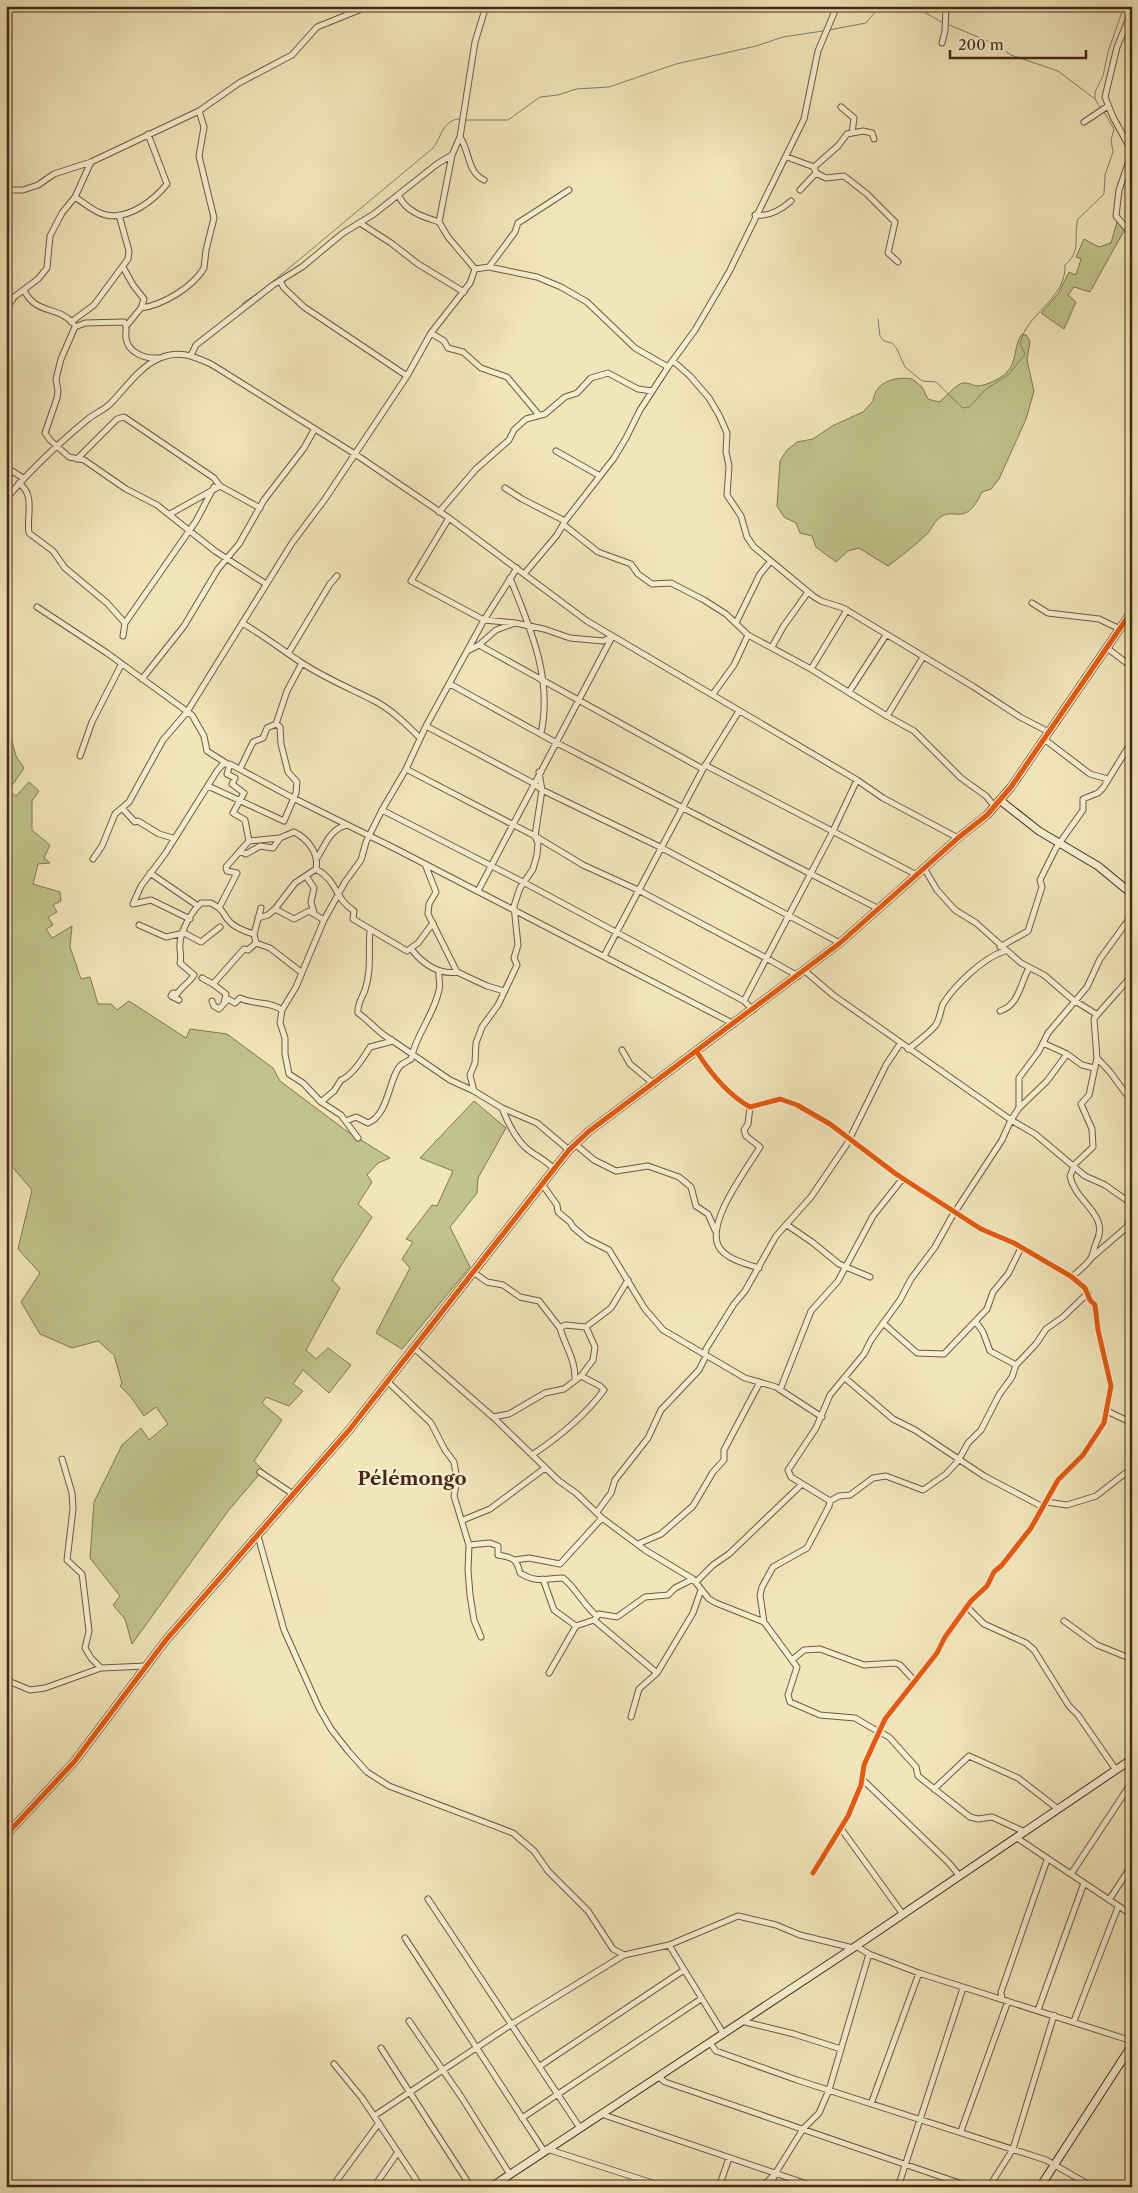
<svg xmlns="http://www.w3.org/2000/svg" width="1138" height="2193" font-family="'Libre Caslon Text',serif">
<rect width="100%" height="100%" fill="#f1e6ba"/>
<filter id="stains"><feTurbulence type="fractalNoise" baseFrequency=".004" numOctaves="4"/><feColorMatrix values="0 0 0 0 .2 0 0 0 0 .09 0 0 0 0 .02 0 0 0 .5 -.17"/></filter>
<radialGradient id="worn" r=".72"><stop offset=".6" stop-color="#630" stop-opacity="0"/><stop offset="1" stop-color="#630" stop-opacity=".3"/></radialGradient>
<!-- green -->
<path fill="#c0c38c" stroke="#837650" d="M1117 222 1125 229 1090 292 1074 287 1068 295 1076 302 1064 329 1041 313 1058 294 1069 272 1076 275 1081 259 1076 257 1084 239 1099 247 1111 243Z
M1022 334 1026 335 1030 341 1027 360 1034 391 1026 419 999 479 991 489 982 492C964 531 953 503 937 520 933 524 931 530 928 533 916 545 901 556 888 566L859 548 848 551 836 562 816 547 812 536 800 533 796 523 784 517 777 506 780 461 787 450 797 442 813 439 832 426 863 412 873 401C875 382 895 376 912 379L922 387 928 399 939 402C946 397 956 384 963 383 968 382 973 386 978 386 987 385 1000 379 1006 373 1018 362 1013 346 1022 334Z
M7 724 16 756 24 768 9 790 16 796 29 782 39 791 32 801V830L50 845 44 858 50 863 38 864 33 884 60 892 61 901 53 905 57 912 48 917 53 925 46 929 52 938 72 926 70 947 81 979 90 977 98 1004H111L117 1010 129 1001 186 1038 190 1029 227 1034 273 1068 280 1081 348 1132 390 1158 378 1163 367 1175 372 1182 358 1204 372 1217 332 1280 340 1288 306 1350 316 1359 328 1348 351 1365 329 1393 303 1370 293 1384 303 1391 289 1406 266 1397 262 1403 282 1420 254 1461 263 1470 228 1511 132 1644 125 1619 113 1605 120 1596 90 1558 94 1502 122 1445 141 1428 149 1440 168 1424 156 1407 144 1416 131 1397 120 1386 122 1383 114 1355 98 1341 72 1348 40 1334 21 1302 40 1273 18 1249 32 1190 9 1163H6Z
M474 1101 506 1128 478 1178 477 1193 450 1227 470 1267 402 1349 376 1333 410 1268 402 1259 413 1242 406 1239 432 1205 437 1206 453 1171 420 1158Z"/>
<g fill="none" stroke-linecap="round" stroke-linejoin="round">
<!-- stream -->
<path stroke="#79836f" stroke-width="1" d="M914 6 943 23
M947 24 995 44 1011 55 1058 71 1095 99
M829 30 866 23 880 6
M1101 109 1095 99V92L1103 76 1108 52 1124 6
M465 120H508L540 97 558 95 576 89 609 87 676 64 756 46 783 37 823 31
M270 284 433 148C442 136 443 119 460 119
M239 309 244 302 257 294
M878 319 880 336 884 341 892 343 897 349 905 367 922 381 936 382 963 408 969 407 985 390 1009 374 1025 354 1020 344C1022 339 1023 333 1026 329 1039 307 1066 294 1065 265 1082 251 1073 237 1078 219L1104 194 1105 175 1113 152 1111 140 1114 129 1104 112"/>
<!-- street casing -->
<g stroke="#71583e" stroke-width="7">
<path id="street" d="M942 43 945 31 946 6
M841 107 854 118 852 133
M1084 122 1108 106
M460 137C470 152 467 172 484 180
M787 157 814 167 816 173 826 178 844 176 867 194 895 222 888 253 898 262
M814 167 838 146 847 134 863 131 872 133 874 139
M6 190H23L38 185 54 174 91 162 199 111 239 83 292 55 317 27 369 6
M800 190 816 173
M399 196C406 212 424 217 439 222
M75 197C84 203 95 213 106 215 129 220 154 200 167 184L148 134
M755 215C769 217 781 210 791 201
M360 223 391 243 418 264 464 292
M1128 230 1116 216 1119 190 1130 158V148L1113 117 1105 97 1117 47 1132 11
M123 267 133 285 144 299 141 308 127 325
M489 267 515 232 518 223 569 190
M475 269 489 267 537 277 561 287 587 302 635 348 668 367
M280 281 284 288 304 307 407 376
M24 290C36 315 56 305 73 323
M141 308C163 305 193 287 204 268L206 250 214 218 199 156 204 127 199 111
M6 310 14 297 38 279 47 268 50 236 62 213 75 197 91 162
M71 322 94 305 128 259 129 251 119 215
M431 333 444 341 448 348 463 352 481 368 507 377 539 415
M191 355 196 345 273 285 302 267 343 233 374 214 437 164 452 155
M159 358C145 359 128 353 126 338 125 331 128 327 124 322L85 323 75 327 61 359 56 379 58 391 57 398 45 433 50 440 69 457 84 460 126 489 157 505 215 551 266 584
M673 361 690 376 709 398 719 415 727 433 726 452 729 466 727 495 741 516 747 537 754 547 813 596 821 601 843 608 974 687 1020 717 1049 732
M556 451 600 476
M77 459 117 419 124 417 214 478 220 486
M6 467 23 478
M19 483C36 496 26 515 29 533L53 551 65 568 107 603 125 623
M505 488 522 499 565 521
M6 499C30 470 59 443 88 419 95 413 103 411 110 404 125 389 139 367 160 358 179 350 193 356 211 364L355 454 449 518 587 621 857 780 883 798 958 838
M439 512 476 469 509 440 514 430 526 419 545 414 565 397 577 393 591 378 608 373 638 389 652 391
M170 514 220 486 260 508
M449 518 411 581 484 620 515 623
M564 525 598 552 631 564 638 574 652 584 671 583 704 600 726 614 748 635 811 669 887 716 923 657
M525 573 557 535 565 521 614 458 626 438 640 410 668 367 695 330 729 272 804 119 818 51 837 6
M510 578C530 627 553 679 541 733
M1032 603 1048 613 1099 619 1120 629
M37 607 107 653 192 715 204 736 207 751 226 763
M242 623C263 635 282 650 302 663 325 678 349 688 373 700 391 709 406 724 420 738
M736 623 760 574 770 562
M123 636 125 623 196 521 214 487
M479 645 703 769
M772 647 783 627 808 592
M1107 648 1132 667
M469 650 479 645 496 630 515 623 544 629 570 638 603 641 612 637
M289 652 330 584 337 576
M811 669 847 610
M142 679 184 626 218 569 239 544 264 500 304 448 314 430
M450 684 555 742 879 909
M849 692 886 635
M713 694 734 665 748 635
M887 716 914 731 961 778 986 796 995 807
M426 726 533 783 542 790 660 847 840 943
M1044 739 1090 774 1108 779
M80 756 92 722 121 665
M230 764 227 774 235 778 232 784 244 793 233 813 245 820 249 841
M705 765 917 875
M240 769 253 742 263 738 267 728 276 724 287 691 302 663
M406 769 535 836 583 865 638 890 766 958 798 976
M539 772 542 790 535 836 538 843 537 855 533 869 520 888 514 906 518 945 514 958 517 965 498 1005 482 1027 476 1043 475 1063 470 1075 474 1091 502 1108 537 1123 569 1150
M208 786 284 821 296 793 297 782 288 772 281 744 280 727 276 724
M122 808 135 822 138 821 159 834 173 838
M382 810 523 882 744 1001 753 1010
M240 851 246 854 260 846 273 848 280 838
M317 858C326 844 330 829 347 825
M93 859 102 846 115 814 129 802 163 740 187 712 292 543 325 499 407 376 431 333 470 283 475 269 448 237 439 222 452 155 460 137 475 42 486 6
M425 864 436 892 429 904 428 914 457 972 487 986 504 991
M924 868 937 890 955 910 976 923 1021 963 1044 975 1072 999 1096 1014
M150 873 198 906
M306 876 314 888 311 902 314 913
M478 891 612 637
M261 908 254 934 256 943 270 948 301 972
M275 909 295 883 316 869C339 882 333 897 354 911L353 919 407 951 418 943 433 923
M258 918 268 915 275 909 294 919 309 911 324 920
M190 919 151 900 133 904 141 886 165 854 217 771 223 764H230L293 798 396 849 734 1024
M139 925 166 937 184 933 201 942 220 927
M370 930C368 951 372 969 365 990 362 998 357 1004 358 1013 370 1021 380 1035 392 1040
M254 934C246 932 234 927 229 921 225 917 224 912 219 908L237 873 227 871 226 867 249 841 280 838 294 832C308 839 319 853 316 869
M1000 947 1028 931 1042 887 1040 880 1056 848 1083 810V799L1098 793 1103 788 1132 741
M412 950C423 964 439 975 457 972
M604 956 703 769 739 711
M805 971 833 995 1011 1120 1002 1140 951 1218 935 1247 911 1279 900 1300 871 1340 864 1354 830 1395 816 1428 788 1470 791 1477 830 1501
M202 978 213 984
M179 1000 171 996 173 993 177 994C182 986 189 983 194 975L180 963C182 956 179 950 180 943 181 930 192 911 201 903H211L219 908
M212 1001 214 1006 219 1009 228 999 235 1003 240 998C254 1005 271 1001 282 1010
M744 1001 833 831 857 780
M224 1003 226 994 213 984 244 949 248 950 256 943
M1000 1011C1019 1005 1020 984 1029 968
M1043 1043 1067 1054 1082 1065 1094 1068
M908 1049C914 1045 930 1032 935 1026 940 1020 940 1011 943 1004 955 985 984 957 1005 951
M622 1050 630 1064 654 1084
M697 1052C711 1074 727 1094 750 1107L780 1099 797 1105 830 1124 896 1174 981 1229 1014 1243 1072 1277 1085 1288 1090 1300 1095 1305 1098 1330 1111 1386 1104 1423 1083 1455 1058 1480 1031 1528 1002 1565 994 1572 987 1586 971 1601 945 1637 937 1653 885 1719 864 1765 861 1785 848 1816 813 1873
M1067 1054 1047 1081 1019 1108 1011 1120 1035 1134 1085 1176 1105 1185 1132 1204
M1097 1058 1110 1072 1132 1102
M321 1102 334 1091 341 1080C352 1076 364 1057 370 1047L393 1041 450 1080 474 1091
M750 1107 748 1124 744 1130 746 1136 760 1147C747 1169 705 1223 719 1247 726 1259 746 1264 759 1268
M502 1108C507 1121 515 1137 525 1147 533 1155 545 1159 554 1169
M1019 1108V1078L1039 1051 1048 1033 1087 987 1100 959 1132 915
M346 1121 356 1117 368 1123C389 1115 389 1076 401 1065 404 1063 408 1061 411 1059 416 1034 434 1015 439 990 441 984 438 977 439 971
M358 1138 341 1115 321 1102 303 1083 289 1074 285 1054V1038L280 1023 282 1010 296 987 324 920 345 882 361 860 366 842 382 810 406 769 426 726 484 620 517 568
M575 1144 594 1160 616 1171 648 1166 679 1177 691 1187 696 1206 708 1214 715 1230
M542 1184 557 1205 558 1212 570 1222 573 1227 587 1239 609 1250 645 1309 663 1330 745 1378 776 1387 822 1417
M787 1225 812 1242 839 1264 870 1277
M1091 1258 1127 1227 1132 1213
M473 1272 487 1282 503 1285 520 1297 539 1301 560 1328 565 1325 586 1327
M1072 1277C1078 1271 1087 1265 1091 1258 1094 1253 1094 1247 1096 1243 1111 1214 1075 1203 1070 1176L1075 1164 1093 1147 1092 1129 1081 1104 1089 1095 1097 1058 1094 1019C1096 1015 1126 983 1132 975
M976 1322 983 1332 990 1351 1016 1365
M883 1323 917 1353 944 1354 987 1309 993 1292 1008 1274 1021 1248
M560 1328C565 1346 576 1360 575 1380
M414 1348 493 1417 559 1481 576 1493 602 1518 645 1550 693 1579 709 1599 716 1603 764 1622 797 1667 788 1695 790 1702 820 1715 855 1718 872 1728 889 1737 916 1767 918 1776 970 1817 978 1819 992 1817 1025 1832
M845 1378 893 1419 915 1430 984 1476 1043 1507
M387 1381 431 1423 445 1450 454 1462 457 1480 454 1496 469 1545 468 1570 470 1595 474 1620 481 1637
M780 1390 811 1311 838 1281 873 1216 903 1178
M1107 1411 1132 1423
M493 1417 509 1414 545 1393 564 1389 581 1376 593 1360 595 1347 586 1327 611 1308 628 1280
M532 1455C559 1437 584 1417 604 1390L600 1386 581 1376
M62 1459 72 1493 73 1509 67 1560 82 1574 83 1581 89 1631 85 1648 91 1658 101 1668
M260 1472 293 1494
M1046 1502 1067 1505 1096 1496 1132 1468
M597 1512 611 1493 615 1480 648 1438 661 1410 699 1370 705 1358 706 1349 734 1304 745 1291 776 1236 811 1197 847 1144 886 1065 900 1044
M463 1520 490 1509 545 1468
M258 1536 284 1630 319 1708 331 1729 349 1752 367 1772 389 1786 513 1833 534 1851 548 1871 588 1911 613 1949 624 1955
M638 1544 661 1534 693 1506 713 1472 724 1460V1450L760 1382
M469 1545 490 1543 498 1546V1555C512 1557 517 1559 520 1573 538 1584 545 1578 563 1578 577 1589 583 1605 597 1616
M515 1560 529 1558 560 1564 602 1518
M543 1579 554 1610 576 1626 549 1673
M696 1582 713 1565 729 1554 802 1484
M967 1607 984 1624 1026 1643 1034 1650 1069 1706 1078 1715 1116 1770
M1064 1621 1097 1645 1132 1659
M764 1622 760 1595 762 1587 773 1567 807 1548 829 1506 830 1501 839 1496 850 1495 873 1478 886 1476 923 1490 946 1474 958 1461 968 1443 981 1430 999 1395 1012 1377 1016 1365 1036 1344 1046 1329 1063 1317 1088 1293
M576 1626 594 1620
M792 1660 804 1650 820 1649 864 1665 895 1663 900 1665 914 1680
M657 1673 594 1620 599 1614 617 1617 645 1597 668 1595 675 1588 693 1579
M6 1680 30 1690 45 1688 101 1668 146 1666
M631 1717 639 1689 657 1673 693 1613 701 1590
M862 1779 948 1862 959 1875
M934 1789 969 1756 1018 1778 1058 1809
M842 1830 902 1913
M1017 1838 1132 1915
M1071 1874 1132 1782
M428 1899 580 2128
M1109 1900 1132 1865
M405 1938 544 2151
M669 1945 723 2033
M856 1946 869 1954 919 1973 1132 2041
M1002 1999 1001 1992 1047 1860
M1129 2005 1132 2017
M1038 2010 1084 1883
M409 2021 462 2098 509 2173
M741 2021 794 2034 841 2049
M1074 2021 1118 1907
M710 2043 716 2051 797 2080 1046 2160 1093 2187
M381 2048 471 2187
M334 2064 362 2098 421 2187
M540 2066 684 1970
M659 2077 665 2082 971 2187
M871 2104 919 1973
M601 2114 816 2187
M374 2116 512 2024 624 1955 669 1945 738 1916 776 1925 800 1935 853 1948
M522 2118 701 1999
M961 2131 1008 2001
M547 2149 665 2187
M499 2181 515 2187
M332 2187 379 2123
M374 2187 398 2152
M719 2187 729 2158
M762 2187 773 2176
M770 2187 775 2174 803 2129 819 2113 829 2090 869 1954
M898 2187 963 1988
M989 2187 1013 2149 1054 2015"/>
</g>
<!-- secondary casing -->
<g stroke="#462815" stroke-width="9">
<path id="secondary" d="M1001 801 1039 831 1098 866 1132 894
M6 1835 74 1762 166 1640 350 1429 569 1150 588 1132 840 943 958 838 987 815 1011 787 1132 611
M491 2187 856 1946 1132 1759
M1040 2187 1132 2045"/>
</g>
<!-- street -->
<use href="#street" stroke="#f6efd2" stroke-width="5"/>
<!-- secondary -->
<use href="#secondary" stroke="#f6efd2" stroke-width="7"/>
<!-- cycleway casing -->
<g stroke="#f6efd2" stroke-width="8">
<path id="cycleway" d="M697 1052C711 1074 727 1094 750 1107L780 1099 797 1105 830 1124 896 1174 981 1229 1014 1243 1072 1277 1085 1288 1090 1300 1095 1305 1098 1330 1111 1386 1104 1423 1083 1455 1058 1480 1031 1528 1002 1565 994 1572 987 1586 971 1601 945 1637 937 1653 885 1719 864 1765 861 1785 848 1816 813 1873
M6 1835 74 1762 166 1640 350 1429 569 1150 588 1132 840 943 958 838 987 815 1011 787 1132 611"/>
</g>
<!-- cycleway -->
<use href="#cycleway" stroke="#e8590c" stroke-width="5"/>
</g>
<g text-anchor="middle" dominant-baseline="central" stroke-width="4.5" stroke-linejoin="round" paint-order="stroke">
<!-- quarter labels -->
<g font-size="19" font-weight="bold" fill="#462815" stroke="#f6efd2">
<text x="412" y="1478">Pélémongo</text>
</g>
</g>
<!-- margin -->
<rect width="1138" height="2193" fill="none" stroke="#f1e6ba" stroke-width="25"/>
<rect x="8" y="8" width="1123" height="2178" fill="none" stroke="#462815" stroke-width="2.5"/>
<rect x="12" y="12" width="1113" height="2168" fill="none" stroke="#462815"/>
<!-- scale -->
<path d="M950 50v8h136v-8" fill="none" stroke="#462815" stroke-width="2.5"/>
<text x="958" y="50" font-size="15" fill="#462815" stroke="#f6efd2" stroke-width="4" paint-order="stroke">200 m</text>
<rect width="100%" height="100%" filter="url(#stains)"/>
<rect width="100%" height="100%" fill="url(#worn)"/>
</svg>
